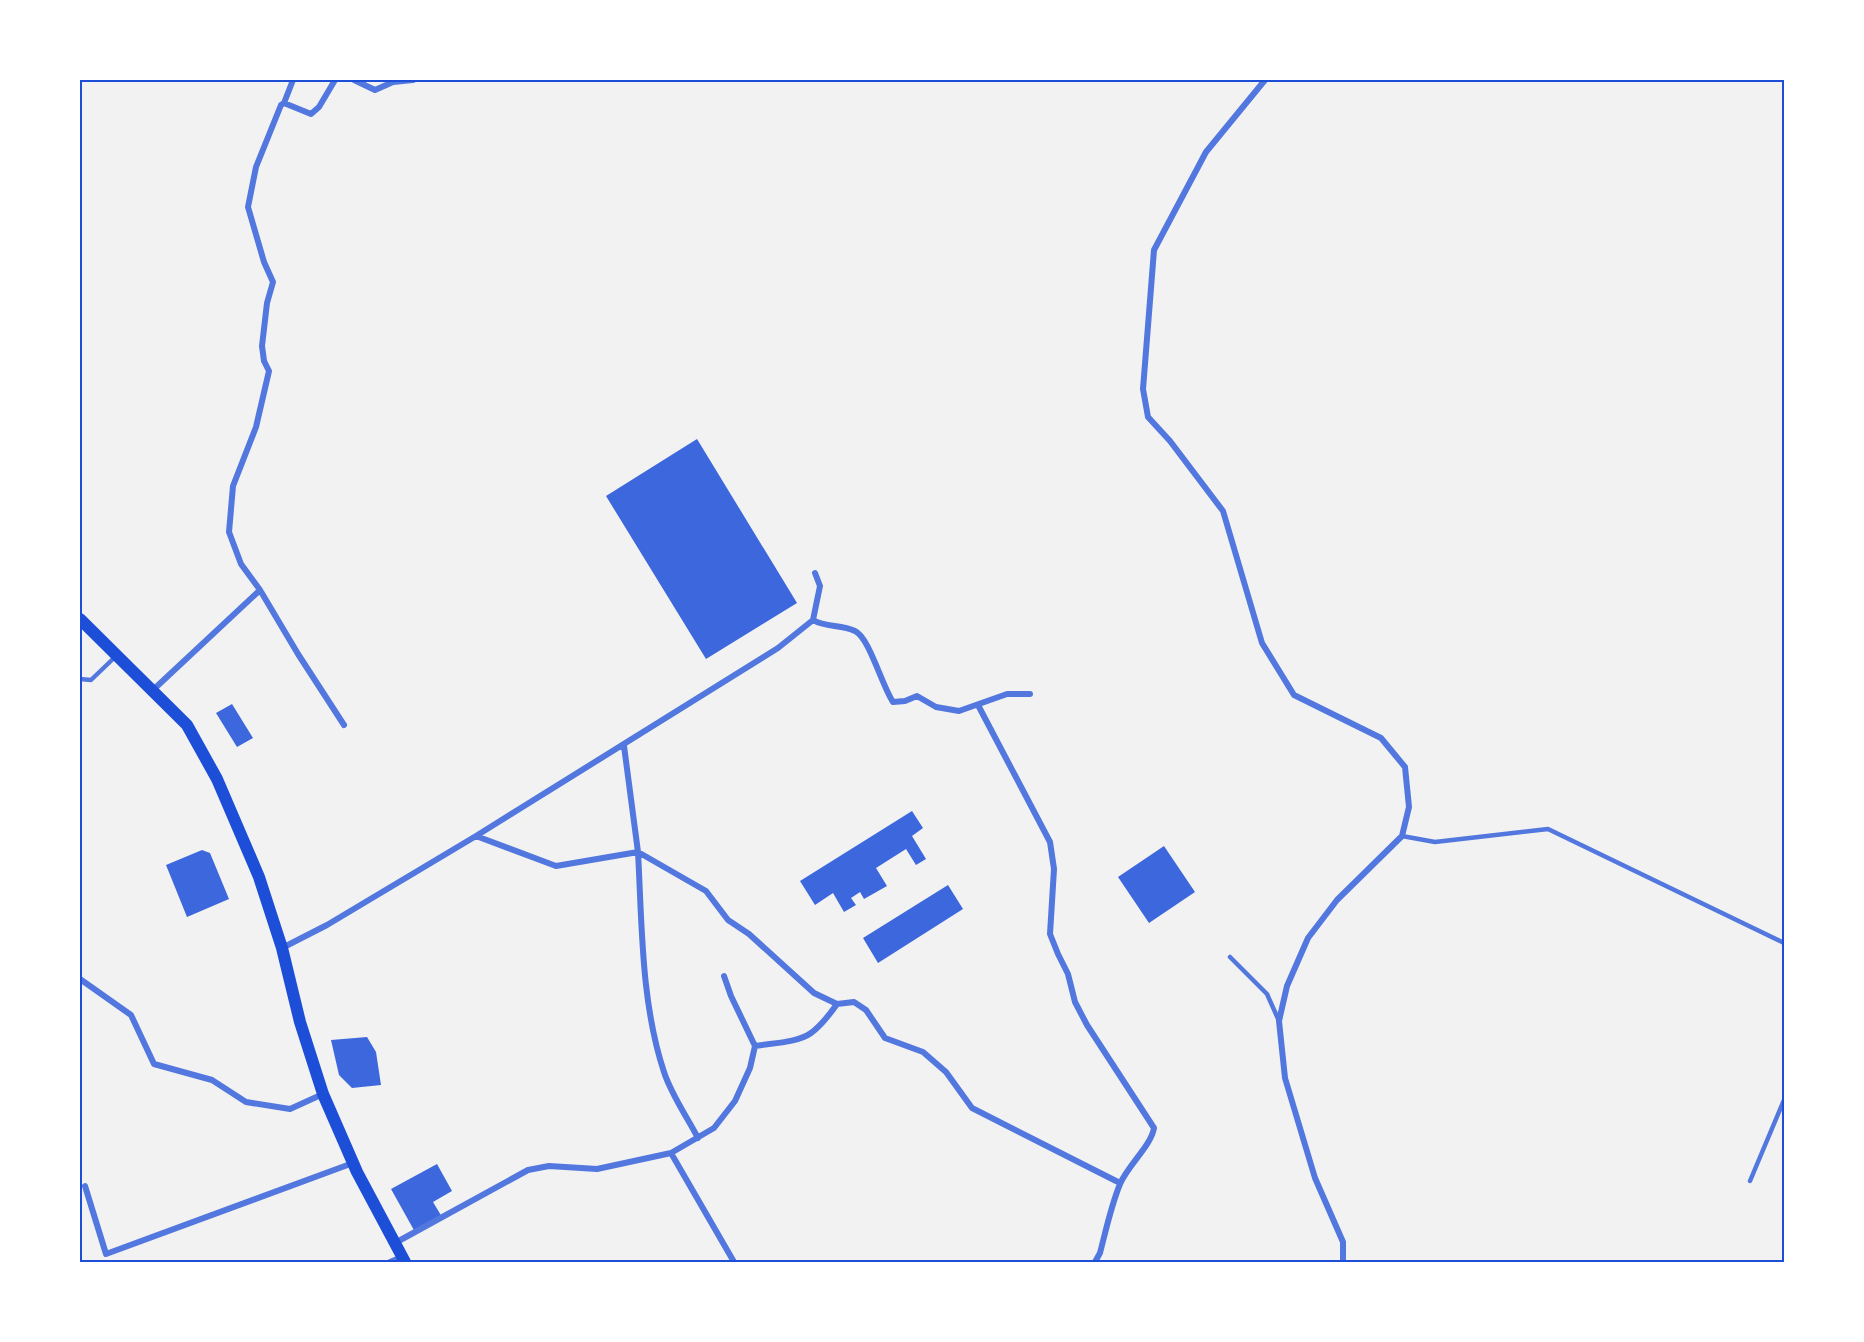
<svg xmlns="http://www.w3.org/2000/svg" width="1864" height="1342" font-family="Manrope,sans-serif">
<rect width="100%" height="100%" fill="#f2f2f2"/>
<!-- building -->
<path fill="#3d67dc" d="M697 439 797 603 706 659 606 496Z
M232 704 253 738 237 747 216 713Z
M912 811 923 828 912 836 926 859 916 865 906 849 876 868 887 886 864 899 860 892 851 898 856 905 844 912 833 893 815 905 800 881Z
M1164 846 1195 892 1149 923 1118 877Z
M202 850 210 853 229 899 187 917 166 865Z
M948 885 963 909 878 963 863 938Z
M367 1037 376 1052 381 1085 352 1088 339 1075 331 1040Z
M437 1164 452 1191 433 1202 442 1217 415 1232 391 1189Z"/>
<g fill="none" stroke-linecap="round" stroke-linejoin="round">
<!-- service -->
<path stroke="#5277de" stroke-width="4.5" d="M80 679 91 680 115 657
M1402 836 1435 842 1548 829 1784 943
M1230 957 1267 994 1279 1021
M1750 1181 1784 1100"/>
<!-- minor -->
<path stroke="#5277de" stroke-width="6" d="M335 80 319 107 311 114 284 103 281 105 256 167 248 207 264 262 273 282 267 303 262 346 264 361 269 371 256 427 233 486 229 532 241 564 260 590 298 654 344 725
M354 80 375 90 393 82 413 80
M1265 80 1206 152 1154 250 1143 389 1148 417 1170 441 1223 511 1262 643 1294 695 1381 738 1405 767 1409 807 1402 836 1337 900 1308 938 1287 986 1279 1021 1285 1078 1315 1178 1343 1242V1262
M284 103 293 80
M813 620C826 628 841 624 855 631 869 637 882 686 893 702L905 701 917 696 936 707 959 711 1007 694H1030
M153 690 260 590
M978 705 1050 842 1054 869 1050 934 1058 954 1068 974 1075 1002 1087 1025 1154 1128C1151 1146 1128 1165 1120 1184 1111 1206 1106 1230 1100 1253L1095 1262
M624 746 638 852 706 891 728 920 749 934 814 993 837 1004 854 1002 866 1010 885 1038 923 1052 946 1072 972 1108 1120 1183
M476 836 556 866 638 852C642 924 641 1003 664 1072 671 1094 687 1117 698 1138
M282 948 327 925 476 836 778 648 813 620 820 586 815 573
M80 979 131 1015 154 1064 212 1080 246 1102 290 1109 323 1094
M755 1046C772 1043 797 1043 811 1033 822 1025 830 1014 837 1004
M671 1153 734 1262
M85 1186 106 1254 353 1163
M395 1243 528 1170 549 1166 597 1169 671 1153 714 1128 735 1101 750 1068 755 1046 731 996 724 976
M390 1262 402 1257"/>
<!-- secondary -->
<path stroke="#1d4ed8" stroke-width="12" d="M80 619 187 725 217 779 259 877 282 948 300 1022 323 1094 357 1172 405 1262"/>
</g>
<!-- border -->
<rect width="1864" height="1342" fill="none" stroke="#ffffff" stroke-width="162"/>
<rect x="81" y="81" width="1702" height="1180" fill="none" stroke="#1d4ed8" stroke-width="2"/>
</svg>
